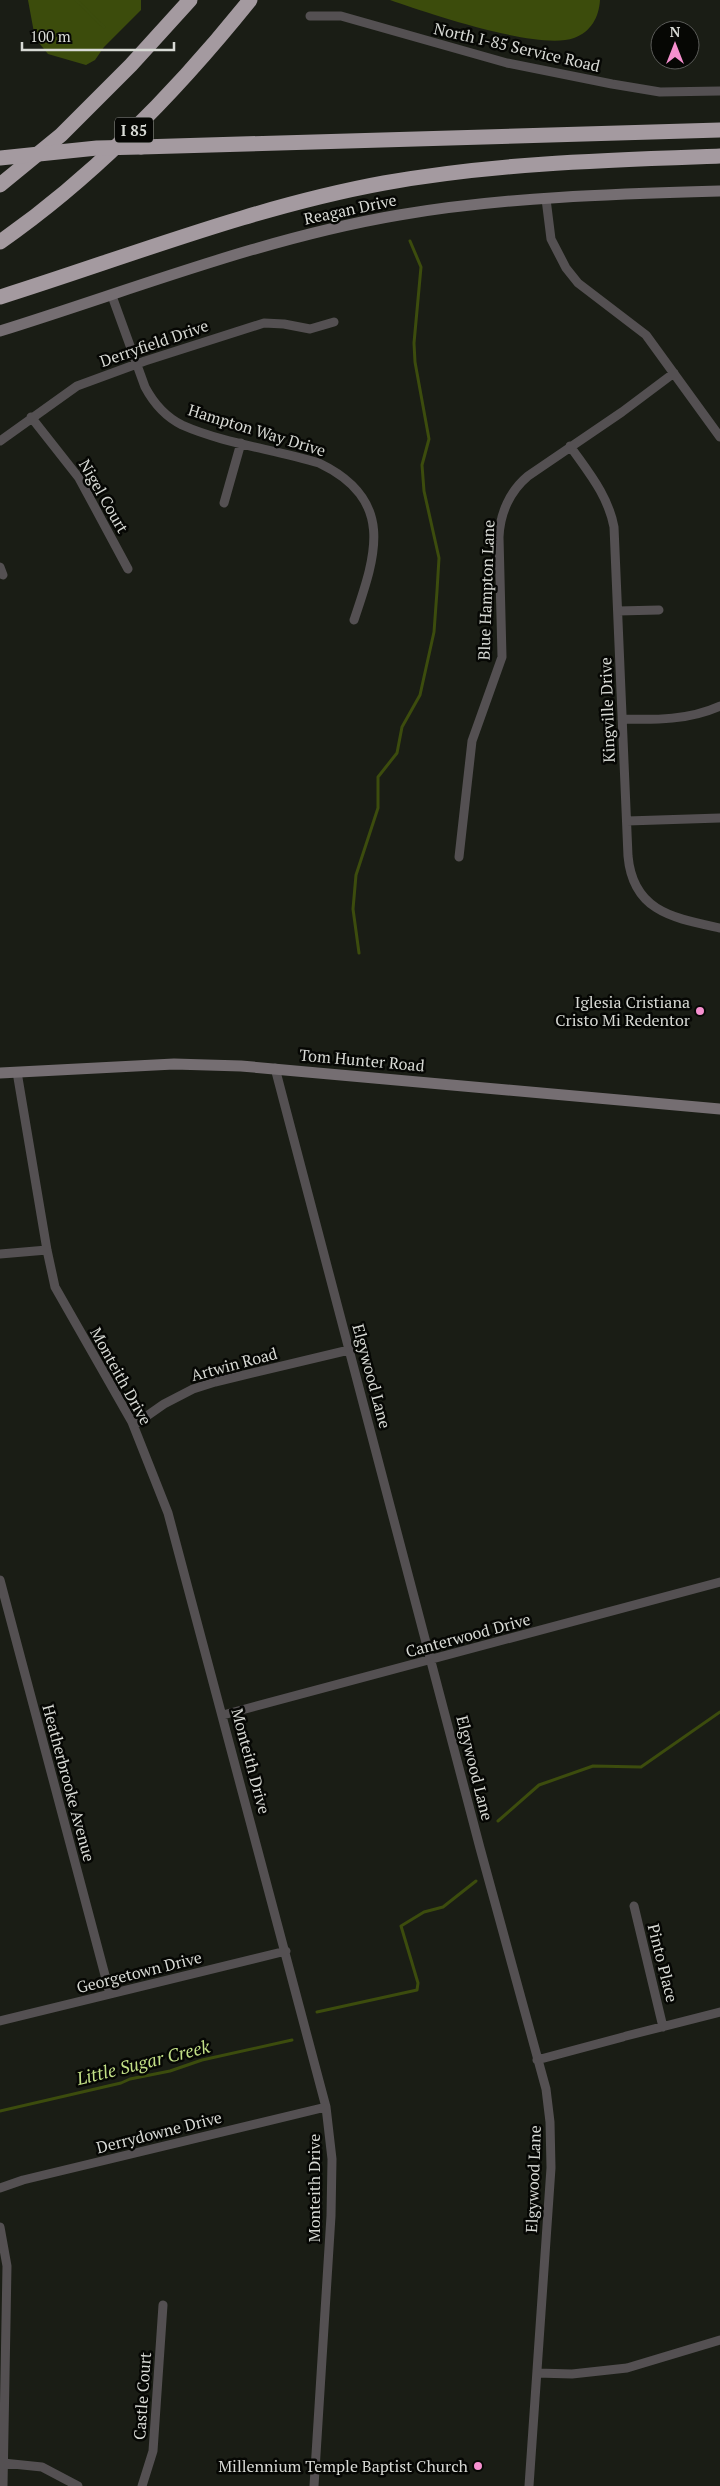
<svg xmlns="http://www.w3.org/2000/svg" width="720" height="2486" font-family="'PT Serif',serif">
<rect width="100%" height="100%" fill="#1a1d15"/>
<!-- forest -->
<path fill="#3c4c0c" d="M28 0H141V10L104 47 95 60 86 65 48 54 35 38Z
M390 0H600C599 17 591 32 574 38 538 51 428 13 390 0Z"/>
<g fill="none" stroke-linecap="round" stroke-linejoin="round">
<!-- stream -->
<path stroke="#3c4c0d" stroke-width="3" d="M76 0 104 27
M359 953 353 909 356 875 378 808V777L397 753 402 727 420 695 434 632 437 591 439 558 424 491 422 465 429 439 415 362 414 343 421 267 410 241
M498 1821 539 1785 593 1766 641 1767 720 1712
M317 2012 417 1990 418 1983 401 1926 424 1912 443 1907 476 1881
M0 2111 121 2083 130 2079 170 2071 202 2060 292 2040"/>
<!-- street -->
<path stroke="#545052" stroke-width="9" d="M310 16H341L507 63 612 84 660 92 720 91
M546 199 551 239 566 268 578 283 646 335 720 437
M112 296 145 387C153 402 166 417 182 425 225 444 274 449 319 463 396 500 376 555 354 620
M31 417 79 478 128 569
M0 441 77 386 145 361 264 323 284 324 310 329 334 322
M570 446C588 472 608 495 614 527L628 856C633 912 674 918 720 928
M224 503 241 443
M0 567 3 575
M618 611 659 610
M622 719C656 720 689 720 720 706
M627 821 720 818
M459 857 472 741 502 657 499 537C500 513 510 491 528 476L622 412 674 373
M275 1068 480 1848 546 2089 550 2122 551 2168 529 2486
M17 1072 47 1250 55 1287 132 1422 168 1513 326 2107 332 2159 331 2216 314 2486
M0 1254 47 1250
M134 1425 164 1404 193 1389 215 1382 349 1350
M0 1580 110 1994
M223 1715 720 1582
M634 1906 663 2027
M0 2021 286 1951
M626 2036 720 2012
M537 2060 623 2037
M0 2188 23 2180 326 2107
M0 2227 7 2266 3 2486
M537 2373 572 2374 627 2368 720 2340
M3 2463 42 2467 78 2486
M142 2486 153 2451 163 2305"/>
<!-- secondary -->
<path stroke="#756e72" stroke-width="11" d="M0 331C132 290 263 238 399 215 505 197 613 194 720 191
M0 1073 174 1064 241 1066 720 1109"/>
<!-- highway -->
<path stroke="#a49aa0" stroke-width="15" d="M141 147 720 130
M0 185 61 135 131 65 190 0
M0 242C96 175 177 91 250 0
M0 297C127 257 253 207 384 183 495 163 608 160 720 156"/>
<!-- highway-bridge -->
<path stroke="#a49aa0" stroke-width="15" d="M0 158 97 148 141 147"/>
</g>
<!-- markers -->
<g fill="#f690cf" stroke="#060704" stroke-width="2">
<circle cx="700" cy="1011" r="5"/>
<circle cx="478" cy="2466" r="5"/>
</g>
<g text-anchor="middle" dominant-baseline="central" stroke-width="5" stroke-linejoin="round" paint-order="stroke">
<!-- shield labels -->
<rect fill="#060704" stroke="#999b96" stroke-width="1" x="115" y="117.5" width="38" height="25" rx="4"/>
<g font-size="15" font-weight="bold" fill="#d8dad5">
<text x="134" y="130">I 85</text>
</g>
<!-- street labels -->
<g font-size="16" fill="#d8dad5" stroke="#060704">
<text transform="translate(517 47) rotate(13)">North I-85 Service Road</text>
<text transform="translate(350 209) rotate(-12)">Reagan Drive</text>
<text transform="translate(154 343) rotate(-19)">Derryfield Drive</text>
<text transform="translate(257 430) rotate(17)">Hampton Way Drive</text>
<text transform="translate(104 496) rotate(60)">Nigel Court</text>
<text transform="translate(486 590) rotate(-88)">Blue Hampton Lane</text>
<text transform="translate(607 710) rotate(-92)">Kingville Drive</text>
<text transform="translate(362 1060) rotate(5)">Tom Hunter Road</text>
<text transform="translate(234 1364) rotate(-15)">Artwin Road</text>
<text transform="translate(121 1376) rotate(61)">Monteith Drive</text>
<text transform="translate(372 1376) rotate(75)">Elgywood Lane</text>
<text transform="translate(468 1635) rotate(-15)">Canterwood Drive</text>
<text transform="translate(251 1761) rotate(75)">Monteith Drive</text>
<text transform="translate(475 1768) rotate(76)">Elgywood Lane</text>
<text transform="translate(69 1783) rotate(75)">Heatherbrooke Avenue</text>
<text transform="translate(663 1963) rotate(76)">Pinto Place</text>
<text transform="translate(139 1972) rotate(-14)">Georgetown Drive</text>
<text transform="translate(159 2132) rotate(-14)">Derrydowne Drive</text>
<text transform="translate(533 2179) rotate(-88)">Elgywood Lane</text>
<text transform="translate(314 2188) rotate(-90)">Monteith Drive</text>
<text transform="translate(142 2396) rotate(-86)">Castle Court</text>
</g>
<!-- poi labels -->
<g font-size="16" fill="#d8dad5" stroke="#060704" text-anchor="end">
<text x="690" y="1002">Iglesia Cristiana<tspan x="690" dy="18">Cristo Mi Redentor</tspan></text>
<text x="468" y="2466">Millennium Temple Baptist Church</text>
</g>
<!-- water labels -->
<g font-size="18" font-style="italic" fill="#c2df86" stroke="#060704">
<text transform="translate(143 2062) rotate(-14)">Little Sugar Creek</text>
</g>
</g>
<!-- north arrow -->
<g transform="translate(675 45)"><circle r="24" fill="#060704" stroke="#5a5b58"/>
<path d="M0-4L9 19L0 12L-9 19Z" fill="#f690cf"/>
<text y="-8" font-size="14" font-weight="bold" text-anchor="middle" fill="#d8dad5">N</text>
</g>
<!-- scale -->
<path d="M22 42v8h152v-8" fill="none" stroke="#d8dad5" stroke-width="2.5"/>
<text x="30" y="42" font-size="15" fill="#d8dad5" stroke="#060704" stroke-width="4" paint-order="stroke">100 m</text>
</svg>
